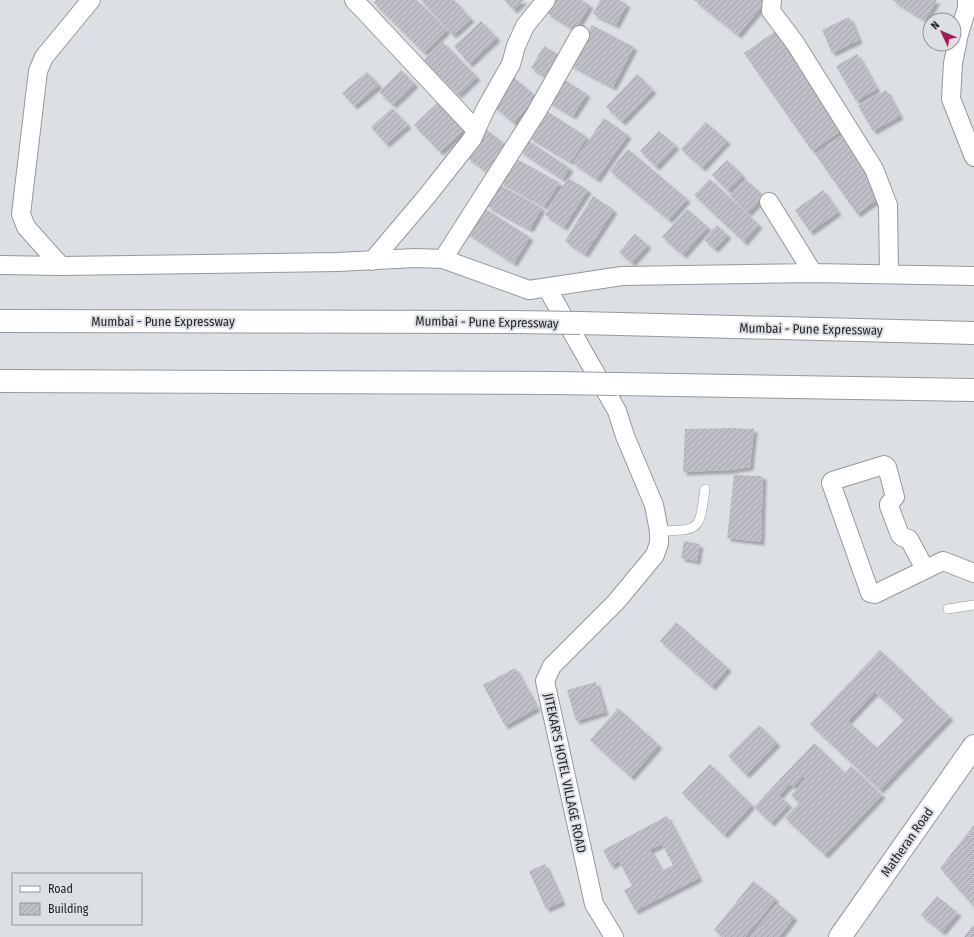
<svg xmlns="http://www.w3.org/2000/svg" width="974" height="937" font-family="'Fira Sans Condensed',sans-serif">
<defs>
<pattern id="building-hatch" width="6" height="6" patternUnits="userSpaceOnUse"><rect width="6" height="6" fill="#bfc0c7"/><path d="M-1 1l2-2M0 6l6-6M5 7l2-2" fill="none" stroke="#a4a5ab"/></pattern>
<filter id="shadow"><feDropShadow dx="3.5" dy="3.5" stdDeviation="1" flood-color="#0004"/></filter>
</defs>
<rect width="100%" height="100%" fill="#dce0e5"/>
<!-- building -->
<path fill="url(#building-hatch)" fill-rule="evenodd" filter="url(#shadow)" d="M376 0H417L447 30 424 53 374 3Z
M421 0H454L471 19 453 35Z
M504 0H524L514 10Z
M555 0H581L590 5 575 30 547 13Z
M600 0H619L627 4 616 25 593 14Z
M694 0H767L738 35Z
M892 0H937L925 20Z
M849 17 859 40 832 53 822 30Z
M481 21 497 38 469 64 454 46Z
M592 25 634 47 613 87 571 65Z
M777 30 845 128 812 151 744 53Z
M443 42 477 77 458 95 424 60Z
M544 46 558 54 551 65 556 68 549 79 531 68Z
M857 54 877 89 856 101 836 66Z
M401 70 415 84 393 105 379 92Z
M367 72 379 85 354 106 342 93Z
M637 74 653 90 622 122 606 107Z
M513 77 536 96 514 123 491 104Z
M562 78 587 94 573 116 548 101Z
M886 90 900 116 873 131 858 106Z
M437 103 463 130 440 152 414 125Z
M392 108 408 125 386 144 371 127Z
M545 110 587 137 571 162 528 136Z
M604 118 628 135 597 179 573 163Z
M706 122 727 141 702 168 681 149Z
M487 130 509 147 489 174 467 157Z
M659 131 676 146 656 167 640 151Z
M841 136 882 196 857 214 815 154Z
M527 140 570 168 563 179 520 151Z
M628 149 687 199 669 220 610 171Z
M515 158 560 183 544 206 499 181Z
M727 160 743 176 728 191 712 175Z
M568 178 588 190 564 227 545 215Z
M710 179 759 225 744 242 694 195Z
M745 179 764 196 748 213 730 195Z
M500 185 542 208 530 229 487 206Z
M823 190 838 212 810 232 795 210Z
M593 196 614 210 585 254 565 241Z
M479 205 530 237 514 263 463 230Z
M687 209 708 227 683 255 662 237Z
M717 225 728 235 715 249 704 240Z
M635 234 648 245 632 263 619 252Z
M732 428 754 429 750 467 731 470 683 472 685 429Z
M734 475 763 476 761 542 727 538Z
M684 541 700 544 697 561 681 558Z
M676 622 728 668 712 687 660 641Z
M880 650 950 717 880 790 810 724ZM875 692 904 720 877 748 848 721Z
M515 668 537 708 505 726 483 685Z
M596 682 605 712 576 721 567 690Z
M618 708 659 745 631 777 590 740Z
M759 725 777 743 746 775 728 756Z
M814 743 845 773 851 766 882 795 825 855 785 818 799 803 791 795 806 779 803 776 793 787 790 784 779 796 789 804 771 823 754 807Z
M710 764 752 805 724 835 682 793Z
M667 816 699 878 635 911 624 890 632 886 619 861 611 866 603 850ZM662 844 673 865 662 871 650 850Z
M974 825V907L940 868Z
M545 864 562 902 546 909 529 871Z
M753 881 776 899 745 937H723L714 930Z
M937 896 958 913 942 932 921 915Z
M777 903 794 917 779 937H750Z
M973 925 974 926V937H964Z"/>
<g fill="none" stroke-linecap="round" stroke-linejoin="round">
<!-- lane casing -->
<g stroke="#94999d" stroke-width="10">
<path id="lane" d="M659 531C702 530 699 530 705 489
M948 609 974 605"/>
</g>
<!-- street casing -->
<g stroke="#94999d" stroke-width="20">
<path id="street" d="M354 0 476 130
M772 0 771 11 795 43 874 169 888 205 889 274
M967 0V8L959 34 953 63 951 99 974 157
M769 202 813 273
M443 259 536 113 580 35
M372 261 427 196 472 139 485 110 511 64 516 46 525 26 546 0
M0 265 61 266 338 262 415 258 443 259 529 290 622 276 813 273 974 276
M61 266 26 227 21 214 38 71 44 57 91 0
M547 288 617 411 625 436 654 505 659 531V543L655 555 616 602 552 666 545 681 594 904 614 937
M925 569 909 539 902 537 900 535 889 506V504L895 497 887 467 884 465 832 481 831 483 870 593 875 594 943 561 974 573"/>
</g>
<!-- primary casing -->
<g stroke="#94999d" stroke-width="24">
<path id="primary" d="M840 937 974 746"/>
</g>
<!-- highway casing -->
<g stroke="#94999d" stroke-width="24">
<path id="highway" d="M0 321 512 322
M580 323 974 333
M0 381 554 383
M617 384 974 390"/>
</g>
<!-- lane -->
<use href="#lane" stroke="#fff" stroke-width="9"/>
<!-- street -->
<use href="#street" stroke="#fff" stroke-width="18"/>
<!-- primary -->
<use href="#primary" stroke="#fff" stroke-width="22"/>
<!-- highway -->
<use href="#highway" stroke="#fff" stroke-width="22"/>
<!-- highway-bridge casing -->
<g stroke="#94999d" stroke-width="24" stroke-linecap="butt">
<path id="highway-bridge" d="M512 322 580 323
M554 383 617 384"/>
</g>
<!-- highway-bridge -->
<use href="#highway-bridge" stroke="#fff" stroke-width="22"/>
</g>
<g text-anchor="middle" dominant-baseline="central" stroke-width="4" stroke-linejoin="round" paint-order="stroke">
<!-- street labels -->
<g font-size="13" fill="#222426" stroke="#dce0e5">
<text x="163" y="321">Mumbai - Pune Expressway</text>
<text transform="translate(487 322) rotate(1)">Mumbai - Pune Expressway</text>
<text transform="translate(811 329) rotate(1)">Mumbai - Pune Expressway</text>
<text transform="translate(565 773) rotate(78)">JITEKAR'S HOTEL VILLAGE ROAD</text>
<text transform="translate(907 842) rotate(-55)">Matheran Road</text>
</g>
</g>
<!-- legend -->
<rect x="12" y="873" width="130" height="52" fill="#dce0e5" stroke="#929599"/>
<rect x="20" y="886" width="20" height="6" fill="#ffffff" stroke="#929599"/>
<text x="48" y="893" font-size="12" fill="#222426">Road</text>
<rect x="20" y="903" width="20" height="12" fill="url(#building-hatch)" stroke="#929599"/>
<text x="48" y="913" font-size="12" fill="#222426">Building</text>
<!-- north arrow -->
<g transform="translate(942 32) rotate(314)"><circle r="19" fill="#dce0e5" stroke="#929599"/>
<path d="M0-3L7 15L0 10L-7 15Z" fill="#a81a59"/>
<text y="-6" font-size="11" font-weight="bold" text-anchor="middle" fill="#222426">N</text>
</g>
</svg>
